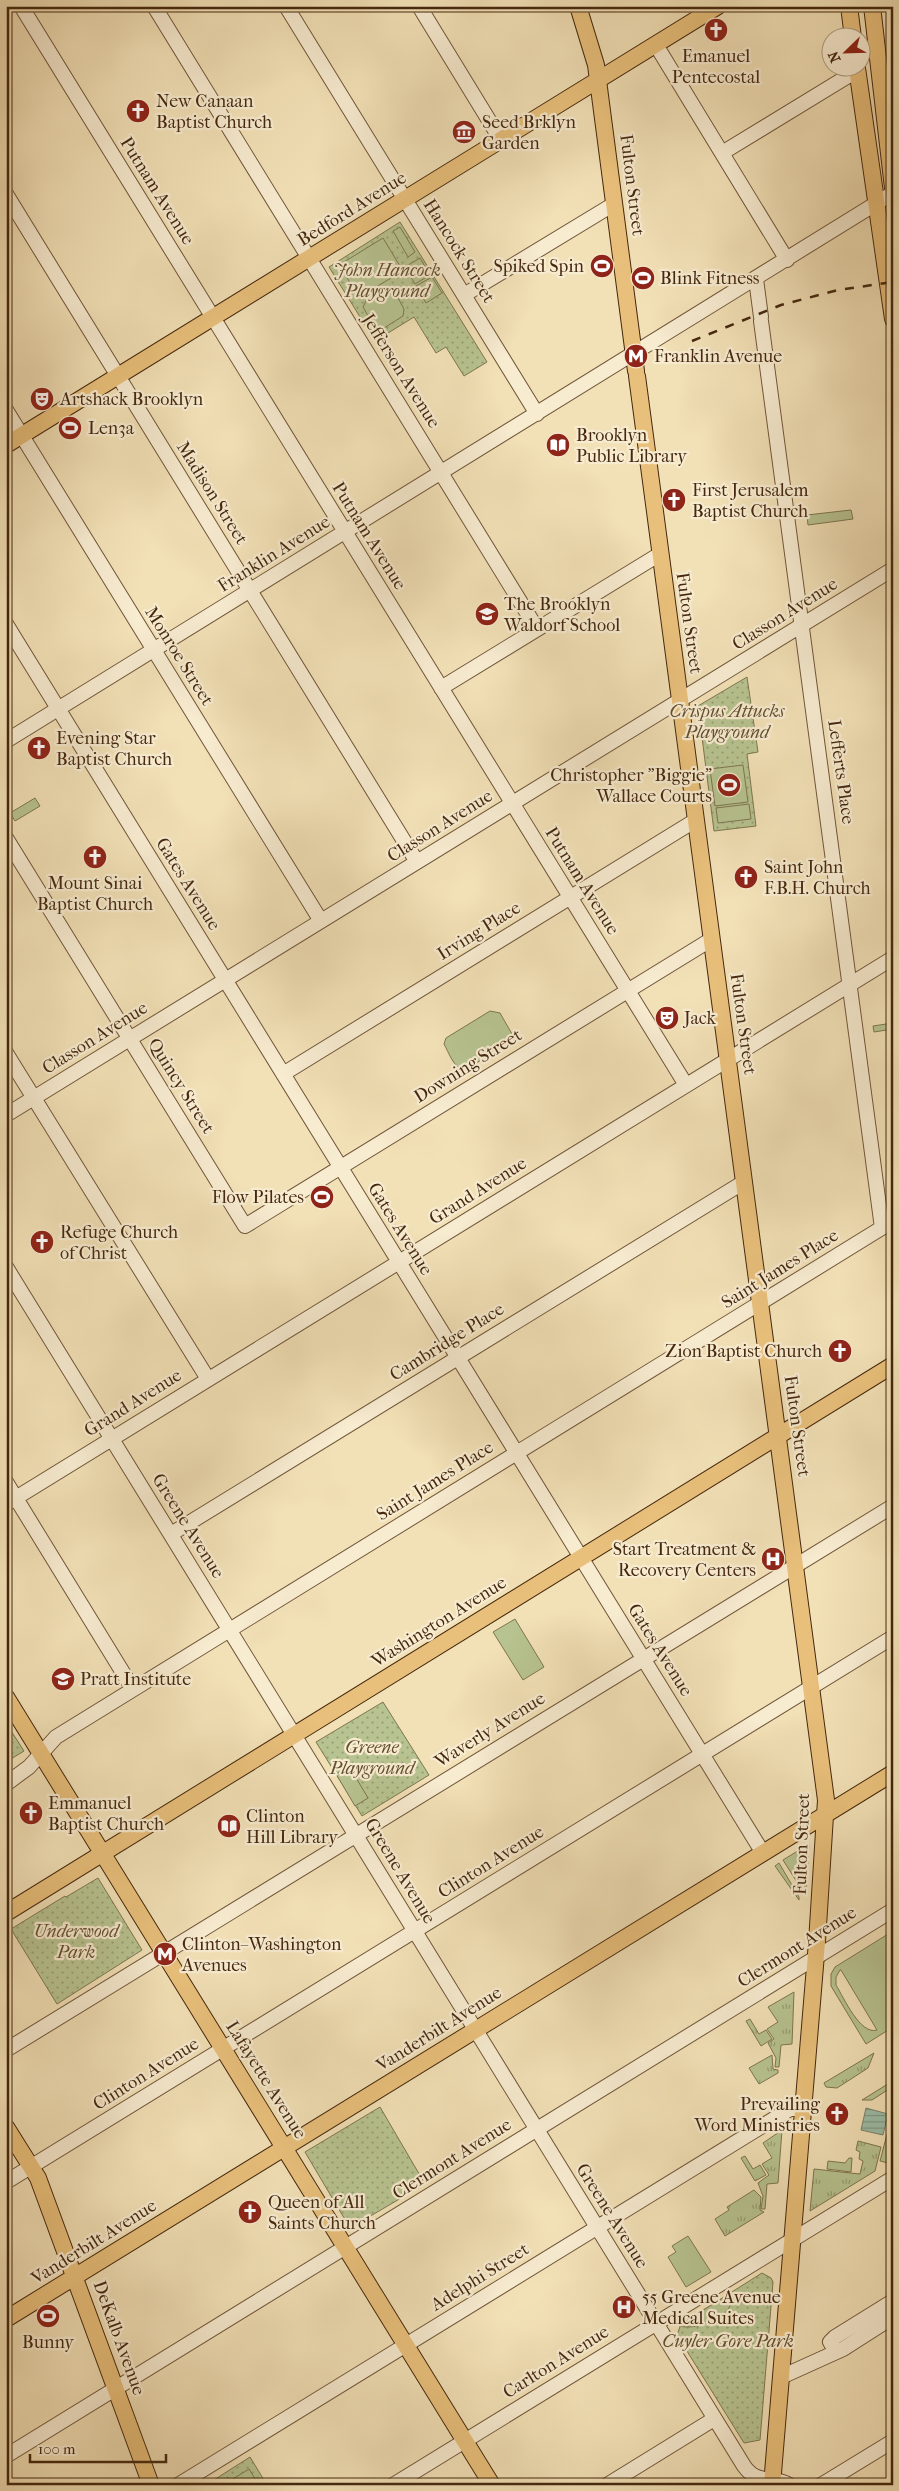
<svg xmlns="http://www.w3.org/2000/svg" width="899" height="2491" font-family="'IM FELL French Canon',serif">
<defs>
<pattern id="grass-tufts" width="24" height="20" patternUnits="userSpaceOnUse" patternTransform="scale(1.25)"><rect width="24" height="20" fill="#b7c390"/><path d="M3 7l-1-3M5 7V3M7 7l1-3M15 17l-1-3M17 17v-4M19 17l1-3" fill="none" stroke="#979e74"/></pattern>
<pattern id="park-dots" width="8" height="8" patternUnits="userSpaceOnUse" patternTransform="scale(1.25)"><rect width="8" height="8" fill="#b7c390"/><path d="M2 2h.1M6 6h.1" fill="none" stroke="#979e74" stroke-width="1.8" stroke-linecap="round"/></pattern>
<pattern id="water-rules" width="6" height="5" patternUnits="userSpaceOnUse" patternTransform="scale(1.25)"><rect width="6" height="5" fill="#9cbea9"/><path d="M0 2.5h6" fill="none" stroke="#819a88"/></pattern>
</defs>
<rect width="100%" height="100%" fill="#f2e0b6"/>
<filter id="stains"><feTurbulence type="fractalNoise" baseFrequency=".004" numOctaves="4"/><feColorMatrix values="0 0 0 0 .2 0 0 0 0 .09 0 0 0 0 .02 0 0 0 .5 -.17"/></filter>
<radialGradient id="worn" r=".72"><stop offset=".6" stop-color="#630" stop-opacity="0"/><stop offset="1" stop-color="#630" stop-opacity=".3"/></radialGradient>
<!-- grass -->
<path fill="url(#grass-tufts)" stroke="#7e7650" d="M794 1992 792 2044 781 2045 779 2067H775L776 2058 768 2043 774 2039 767 2029 778 2022 768 2007Z
M750 2019 759 2034 766 2030 772 2039 761 2046 746 2021Z
M874 2053 868 2068 837 2088 826 2087 824 2083Z
M772 2055 773 2069 778 2070V2073L759 2084 749 2068Z
M782 2130 778 2183 767 2184 765 2209H761L763 2196 758 2183 769 2175 762 2164 772 2158 763 2143Z
M887 2134 893 2139 891 2141 893 2160 888 2163 880 2161Z
M858 2141 881 2147 875 2171 810 2211 814 2169 860 2174 863 2161 859 2159 860 2152 856 2150Z
M745 2156 753 2169 760 2165 766 2175 755 2181 741 2158Z
M754 2190 761 2197 760 2210 764 2212 725 2236 715 2219 729 2210 727 2207Z"/>
<!-- park -->
<path fill="url(#park-dots)" stroke="#7e7650" d="M400 222 487 362 464 376 446 347 436 353 414 317 375 341 329 267Z
M747 677 758 752 747 754 756 826 714 831 698 706Z
M383 1702 429 1775 362 1816 316 1742Z
M6 1723 24 1751 6 1762Z
M98 1878 142 1950 57 2004 11 1929 65 1896 66 1897Z
M380 2107 425 2184 350 2228 305 2152Z
M762 2273 771 2278 773 2282 760 2440 744 2443 677 2335 681 2324Z
M250 2457 267 2485H206Z"/>
<!-- garden -->
<path fill="#b7c390" stroke="#7e7650" fill-rule="evenodd" d="M400 227 415 252 408 257 393 231Z
M383 238 403 271 359 297 339 265Z
M420 258 430 275 415 284 405 267Z
M432 277 442 293 426 303 416 286Z
M383 291 397 296 404 309 403 316 381 330 380 333 377 332 363 307 368 297Z
M851 510 853 519 808 525 807 515Z
M743 765 748 802 715 806 710 769Z
M35 798 40 806 15 821 10 813Z
M749 804 751 819 718 823 716 808Z
M490 1011 500 1013 512 1034 510 1042 465 1070C454 1069 449 1053 444 1044L446 1038Z
M893 1023V1029L874 1032 873 1026Z
M515 1619 544 1667 523 1680 493 1632Z
M349 1766 368 1798 355 1806 336 1774Z
M809 1844 806 1889 802 1890 783 1860Z
M779 1863 799 1897V1900L775 1866Z
M893 1931V2027L866 2044 831 1986V1974L835 1967ZM840 1970H841L877 2030C860 2035 844 1998 836 1985V1977Z
M891 2082 893 2090 889 2089 872 2100H862Z
M849 2158H852L851 2172 827 2169 828 2161 845 2163Z
M688 2236 711 2272 686 2287 668 2257 676 2252 672 2246Z
M719 2300H728L731 2304C724 2321 695 2330 679 2326Z
M249 2469 257 2482 253 2485H223Z"/>
<!-- water -->
<path fill="url(#water-rules)" stroke="#79826b" d="M866 2108 888 2114 883 2135 861 2130Z"/>
<g fill="none" stroke-linecap="round" stroke-linejoin="round">
<!-- minor casing -->
<g stroke="#705639" stroke-width="16">
<path id="minor" d="M21 6 686 1085
M154 6 537 629
M286 6 537 414
M419 6 501 140
M656 45 787 260
M722 153 858 70
M6 194 417 862
M756 279 761 317
M464 295 614 204
M761 321 882 1228
M6 410 321 921
M6 624 763 1853
M441 688 660 554
M6 741 893 193
M6 838 245 1226 712 939
M6 1053 208 1379
M283 1074 696 820
M6 1115 893 569
M6 1267 744 2466C758 2486 772 2474 789 2485
M6 1482 133 1689
M6 1504 893 958
M171 1534 744 1182
M6 1784 29 1767 56 1737 893 1221
M6 2050 893 1506
M6 2182 893 1637
M836 2352 830 2342 835 2337 893 2301
M781 2377 843 2349 893 2317
M6 2456 893 1910
M178 2485 790 2109H803
M393 2485 893 2178
M607 2485 714 2419
M821 2485 893 2441"/>
</g>
<!-- major casing -->
<g stroke="#45280f" stroke-width="18">
<path id="major" d="M578 6 596 65 636 371
M849 6 853 38
M872 6 893 188
M857 68 893 319
M637 376 826 1800 817 1942 772 2485
M6 445 718 6
M6 1697 492 2485
M6 1913 893 1365
M6 2127 38 2178 151 2485
M6 2319 893 1773"/>
</g>
<!-- minor -->
<use href="#minor" stroke="#f7ebd0" stroke-width="14"/>
<!-- major -->
<use href="#major" stroke="#e9c07b" stroke-width="16"/>
<!-- rail -->
<path stroke="#45280f" stroke-width="2.5" stroke-dasharray="9 9" stroke-linecap="butt" d="M692 341 781 305 838 290 893 282"/>
</g>
<!-- icons -->
<defs>
<g id="church-disc" transform="scale(1.25)"><circle r="9.5" fill="#8f2418" stroke="#f7ebd0"/><path d="M-1.2-6h2.4v3.5h3.3v2.4h-3.3V6h-2.4V-.1h-3.3v-2.4h3.3Z" fill="#fff"/></g>
<g id="museum-disc" transform="scale(1.25)"><circle r="9.5" fill="#8f2418" stroke="#f7ebd0"/><path d="M0-6L6-3V-2H-6V-3ZM-5-1h2V3h-2ZM-1-1h2V3h-2ZM3-1h2V3H3ZM-6 4H6V6H-6Z" fill="#fff"/></g>
<g id="stadium-disc" transform="scale(1.25)"><circle r="9.5" fill="#8f2418" stroke="#f7ebd0"/><path d="M0-5a6.5 5 0 1 0 0 10a6.5 5 0 1 0 0-10ZM-3.5-1.8h7v3.6h-7Z" fill="#fff"/></g>
<g id="metro-disc" transform="scale(1.25)"><circle r="9.5" fill="#8f2418" stroke="#f7ebd0"/><path d="M-5.5 5V-5H-3L0 0L3-5H5.5V5H3V-.5L0 4L-3-.5V5Z" fill="#fff"/></g>
<g id="theatre-disc" transform="scale(1.25)"><circle r="9.5" fill="#8f2418" stroke="#f7ebd0"/><path d="M-5-5.5Q0-4 5-5.5V0Q5 5 0 6Q-5 5-5 0ZM-3.3-2.5H-1v1.5H-3.3ZM1-2.5H3.3v1.5H1ZM-2.8 1Q0 5.5 2.8 1Z" fill="#fff"/></g>
<g id="library-disc" transform="scale(1.25)"><circle r="9.5" fill="#8f2418" stroke="#f7ebd0"/><path d="M-6-4Q-3-5.5-.7-3.5V5Q-3 3-6 4ZM6-4Q3-5.5 .7-3.5V5Q3 3 6 4Z" fill="#fff"/></g>
<g id="school-disc" transform="scale(1.25)"><circle r="9.5" fill="#8f2418" stroke="#f7ebd0"/><path d="M0-5L7-2L0 1L-7-2ZM-4 1L0 2.5L4 1V4Q0 6-4 4Z" fill="#fff"/></g>
<g id="hospital-disc" transform="scale(1.25)"><circle r="9.5" fill="#8f2418" stroke="#f7ebd0"/><path d="M-5-5h3v3.5h4V-5h3V5h-3V1.5h-4V5h-3Z" fill="#fff"/></g>
<g id="university-disc" transform="scale(1.25)"><circle r="9.5" fill="#8f2418" stroke="#f7ebd0"/><path d="M0-5L7-2L0 1L-7-2ZM-4 1L0 2.5L4 1V4Q0 6-4 4Z" fill="#fff"/></g>
</defs>
<g fill-rule="evenodd">
<use href="#church-disc" x="716" y="30"/>
<use href="#church-disc" x="138" y="111"/>
<use href="#museum-disc" x="464" y="132"/>
<use href="#stadium-disc" x="602" y="266"/>
<use href="#stadium-disc" x="643" y="278"/>
<use href="#metro-disc" x="636" y="356"/>
<use href="#theatre-disc" x="42" y="399"/>
<use href="#stadium-disc" x="70" y="428"/>
<use href="#library-disc" x="558" y="445"/>
<use href="#church-disc" x="674" y="500"/>
<use href="#school-disc" x="487" y="614"/>
<use href="#church-disc" x="39" y="748"/>
<use href="#stadium-disc" x="729" y="785"/>
<use href="#church-disc" x="95" y="857"/>
<use href="#church-disc" x="746" y="877"/>
<use href="#theatre-disc" x="667" y="1018"/>
<use href="#stadium-disc" x="322" y="1197"/>
<use href="#church-disc" x="42" y="1242"/>
<use href="#church-disc" x="840" y="1351"/>
<use href="#hospital-disc" x="773" y="1559"/>
<use href="#university-disc" x="63" y="1679"/>
<use href="#church-disc" x="31" y="1813"/>
<use href="#library-disc" x="229" y="1826"/>
<use href="#metro-disc" x="165" y="1954"/>
<use href="#church-disc" x="837" y="2114"/>
<use href="#church-disc" x="250" y="2212"/>
<use href="#hospital-disc" x="624" y="2307"/>
<use href="#stadium-disc" x="48" y="2316"/>
</g>
<g text-anchor="middle" dominant-baseline="central" stroke-width="4.5" stroke-linejoin="round" paint-order="stroke">
<!-- poi labels -->
<g font-size="18" fill="#45280f" stroke="#f7ebd0" text-anchor="start">
<text x="716" y="56" text-anchor="middle">Emanuel<tspan x="716" dy="21">Pentecostal</tspan></text>
<text x="156" y="101">New Canaan<tspan x="156" dy="21">Baptist Church</tspan></text>
<text x="482" y="122">Seed Brklyn<tspan x="482" dy="21">Garden</tspan></text>
<text x="584" y="266" text-anchor="end">Spiked Spin</text>
<text x="660" y="278">Blink Fitness</text>
<text x="654" y="356">Franklin Avenue</text>
<text x="60" y="399">Artshack Brooklyn</text>
<text x="88" y="428">Len3a</text>
<text x="576" y="435">Brooklyn<tspan x="576" dy="21">Public Library</tspan></text>
<text x="692" y="490">First Jerusalem<tspan x="692" dy="21">Baptist Church</tspan></text>
<text x="504" y="604">The Brooklyn<tspan x="504" dy="21">Waldorf School</tspan></text>
<text x="56" y="738">Evening Star<tspan x="56" dy="21">Baptist Church</tspan></text>
<text x="712" y="775" text-anchor="end">Christopher "Biggie"<tspan x="712" dy="21">Wallace Courts</tspan></text>
<text x="764" y="867">Saint John<tspan x="764" dy="21">F.B.H. Church</tspan></text>
<text x="95" y="883" text-anchor="middle">Mount Sinai<tspan x="95" dy="21">Baptist Church</tspan></text>
<text x="684" y="1018">Jack</text>
<text x="304" y="1197" text-anchor="end">Flow Pilates</text>
<text x="60" y="1232">Refuge Church<tspan x="60" dy="21">of Christ</tspan></text>
<text x="822" y="1351" text-anchor="end">Zion Baptist Church</text>
<text x="756" y="1549" text-anchor="end">Start Treatment &amp;<tspan x="756" dy="21">Recovery Centers</tspan></text>
<text x="80" y="1679">Pratt Institute</text>
<text x="48" y="1803">Emmanuel<tspan x="48" dy="21">Baptist Church</tspan></text>
<text x="246" y="1816">Clinton<tspan x="246" dy="21">Hill Library</tspan></text>
<text x="182" y="1944">Clinton–Washington<tspan x="182" dy="21">Avenues</tspan></text>
<text x="820" y="2104" text-anchor="end">Prevailing<tspan x="820" dy="21">Word Ministries</tspan></text>
<text x="268" y="2202">Queen of All<tspan x="268" dy="21">Saints Church</tspan></text>
<text x="642" y="2297">55 Greene Avenue<tspan x="642" dy="21">Medical Suites</tspan></text>
<text x="48" y="2342" text-anchor="middle">Bunny</text>
</g>
<!-- street labels -->
<g font-size="18" fill="#45280f" stroke="#f7ebd0">
<text transform="translate(632 185) rotate(83)">Fulton Street</text>
<text transform="translate(157 191) rotate(58)">Putnam Avenue</text>
<text transform="translate(352 209) rotate(-32)">Bedford Avenue</text>
<text transform="translate(459 251) rotate(58)">Hancock Street</text>
<text transform="translate(401 371) rotate(58)">Jefferson Avenue</text>
<text transform="translate(212 493) rotate(58)">Madison Street</text>
<text transform="translate(369 536) rotate(58)">Putnam Avenue</text>
<text transform="translate(274 554) rotate(-32)">Franklin Avenue</text>
<text transform="translate(785 614) rotate(-32)">Classon Avenue</text>
<text transform="translate(689 623) rotate(82)">Fulton Street</text>
<text transform="translate(179 656) rotate(58)">Monroe Street</text>
<text transform="translate(841 772) rotate(82)">Lefferts Place</text>
<text transform="translate(440 826) rotate(-32)">Classon Avenue</text>
<text transform="translate(582 881) rotate(58)">Putnam Avenue</text>
<text transform="translate(188 884) rotate(58)">Gates Avenue</text>
<text transform="translate(479 931) rotate(-32)">Irving Place</text>
<text transform="translate(743 1024) rotate(82)">Fulton Street</text>
<text transform="translate(95 1038) rotate(-32)">Classon Avenue</text>
<text transform="translate(468 1066) rotate(-32)">Downing Street</text>
<text transform="translate(181 1086) rotate(58)">Quincy Street</text>
<text transform="translate(478 1191) rotate(-32)">Grand Avenue</text>
<text transform="translate(400 1229) rotate(58)">Gates Avenue</text>
<text transform="translate(780 1269) rotate(-32)">Saint James Place</text>
<text transform="translate(447 1342) rotate(-32)">Cambridge Place</text>
<text transform="translate(133 1403) rotate(-32)">Grand Avenue</text>
<text transform="translate(797 1426) rotate(82)">Fulton Street</text>
<text transform="translate(435 1481) rotate(-32)">Saint James Place</text>
<text transform="translate(188 1526) rotate(58)">Greene Avenue</text>
<text transform="translate(439 1622) rotate(-32)">Washington Avenue</text>
<text transform="translate(660 1650) rotate(58)">Gates Avenue</text>
<text transform="translate(490 1730) rotate(-32)">Waverly Avenue</text>
<text transform="translate(802 1844) rotate(-88)">Fulton Street</text>
<text transform="translate(491 1862) rotate(-32)">Clinton Avenue</text>
<text transform="translate(400 1871) rotate(59)">Greene Avenue</text>
<text transform="translate(797 1947) rotate(-32)">Clermont Avenue</text>
<text transform="translate(439 2029) rotate(-32)">Vanderbilt Avenue</text>
<text transform="translate(146 2074) rotate(-32)">Clinton Avenue</text>
<text transform="translate(266 2080) rotate(58)">Lafayette Avenue</text>
<text transform="translate(452 2159) rotate(-32)">Clermont Avenue</text>
<text transform="translate(612 2216) rotate(58)">Greene Avenue</text>
<text transform="translate(94 2242) rotate(-32)">Vanderbilt Avenue</text>
<text transform="translate(480 2277) rotate(-32)">Adelphi Street</text>
<text transform="translate(119 2338) rotate(70)">DeKalb Avenue</text>
<text transform="translate(556 2362) rotate(-32)">Carlton Avenue</text>
</g>
<!-- park labels -->
<g font-size="18" font-style="italic" fill="#624f2f" stroke="#f7ebd0">
<text x="387" y="270">John Hancock<tspan x="387" dy="21">Playground</tspan></text>
<text x="727" y="711">Crispus Attucks<tspan x="727" dy="21">Playground</tspan></text>
<text x="372" y="1747">Greene<tspan x="372" dy="21">Playground</tspan></text>
<text x="76" y="1931">Underwood<tspan x="76" dy="21">Park</tspan></text>
<text x="728" y="2341">Cuyler Gore Park</text>
</g>
</g>
<!-- margin -->
<rect width="899" height="2491" fill="none" stroke="#f2e0b6" stroke-width="25"/>
<rect x="8" y="8" width="884" height="2476" fill="none" stroke="#45280f" stroke-width="2.5"/>
<rect x="12" y="12" width="874" height="2466" fill="none" stroke="#45280f"/>
<!-- north arrow -->
<g transform="translate(846 52) rotate(247)"><circle r="24" fill="#f7ebd0" stroke="#b09d83"/>
<path d="M0-4L9 19L0 12L-9 19Z" fill="#8f2418"/>
<text y="-8" font-size="14" font-weight="bold" text-anchor="middle" fill="#45280f">N</text>
</g>
<!-- scale -->
<path d="M30 2454v8h136v-8" fill="none" stroke="#45280f" stroke-width="2.5"/>
<text x="38" y="2454" font-size="15" fill="#45280f" stroke="#f7ebd0" stroke-width="4" paint-order="stroke">100 m</text>
<rect width="100%" height="100%" filter="url(#stains)"/>
<rect width="100%" height="100%" fill="url(#worn)"/>
</svg>
